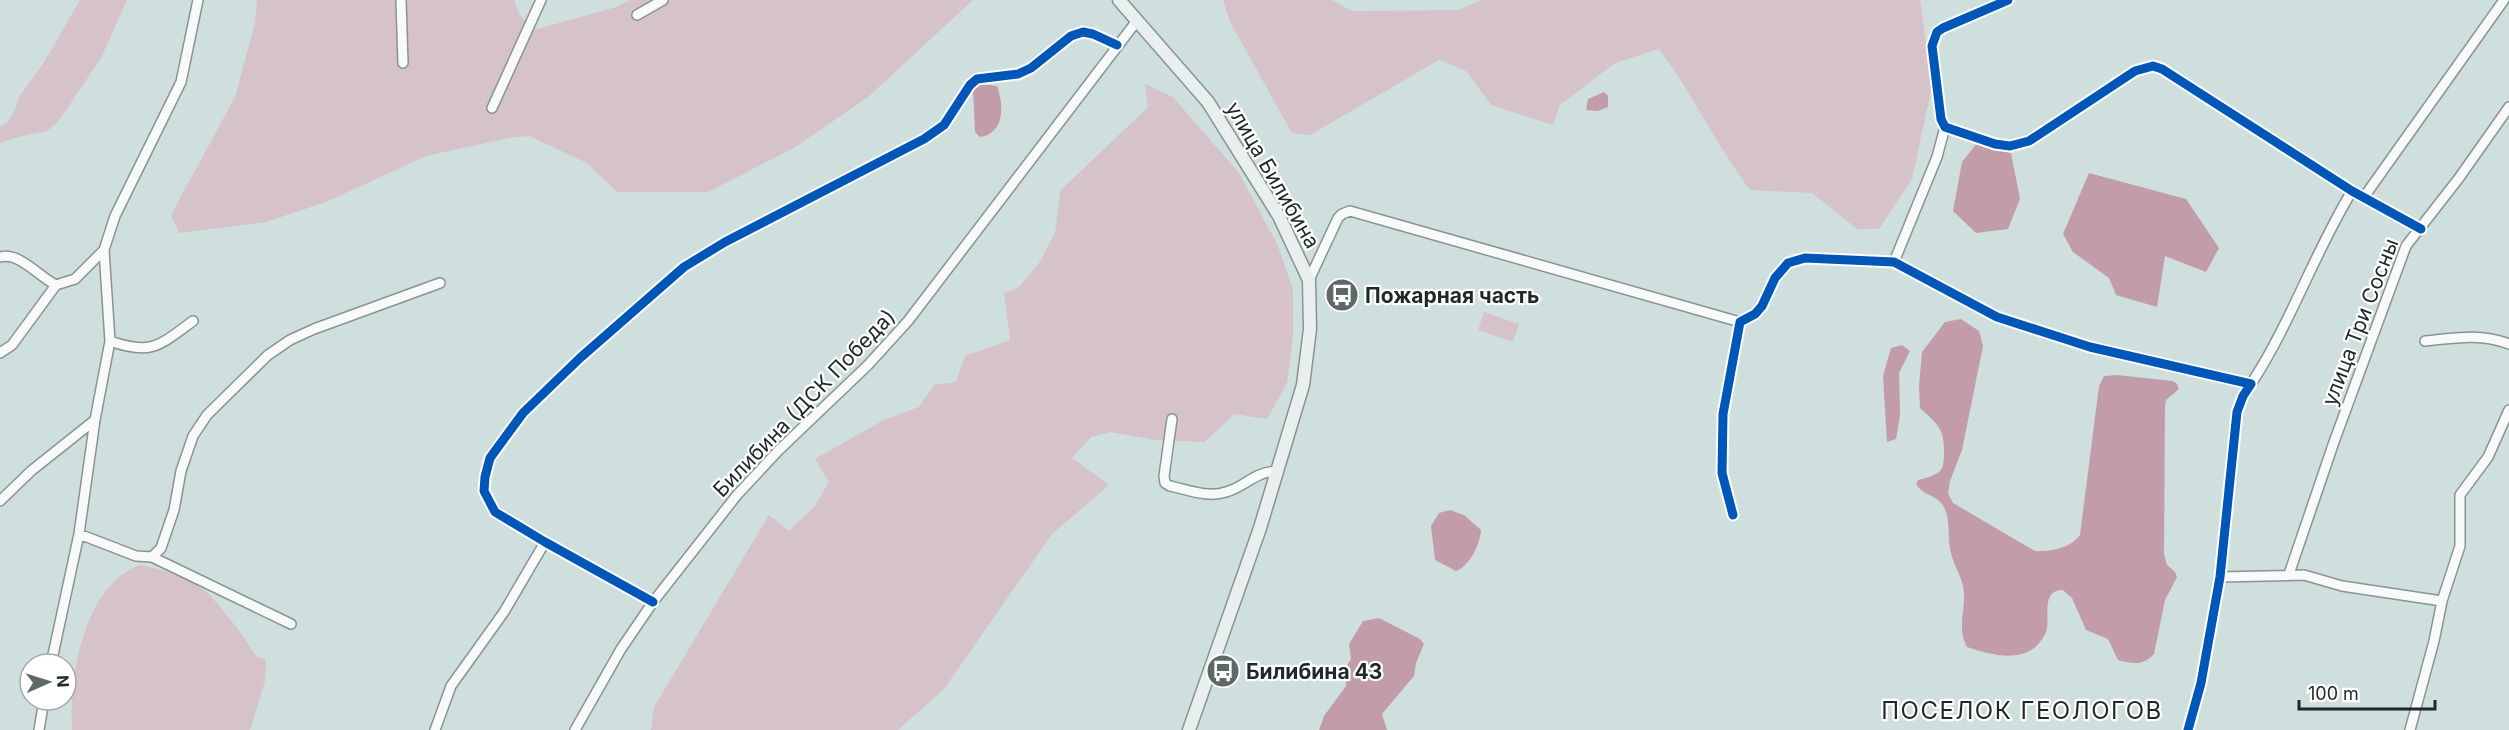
<svg xmlns="http://www.w3.org/2000/svg" width="2509" height="730" font-family="Inter,sans-serif">
<rect width="100%" height="100%" fill="#cfdfdd"/>
<!-- green -->
<path fill="#d6c2c9" d="M80 0H127L101 58 58 122 47 131 18 137 0 143V127L7 123 15 110 19 97 43 64Z
M257 0H514L519 14 534 30 616 7 631 0H973L868 97 794 148 708 192H617L587 163 529 136 509 138 426 156 326 202 266 222 179 233 171 215 235 97 255 23Z
M1223 0H1332L1352 11 1459 10 1481 0H1920L1932 86 1912 179 1879 229H1857L1812 193 1750 190C1716 145 1693 94 1659 49L1615 63 1560 105 1553 125 1491 105 1466 71 1439 60 1310 135 1292 133 1230 22Z
M1145 84 1173 97 1239 173 1278 246 1293 290V338L1287 383 1267 419 1234 414 1205 442 1156 440 1110 432 1091 437 1072 458 1109 485 1052 534 944 689 898 730H651L654 707 769 515 789 531 814 507 829 482 815 459 884 420 919 407 934 385 956 382 965 356 1010 340 1004 293 1019 287 1039 263 1055 233 1060 191 1148 107Z
M1484 312 1519 324 1513 342 1478 330Z
M140 565 162 570 193 582 210 595 238 629 256 656 266 660 265 681 250 730H72C69 678 83 586 140 565Z"/>
<!-- water -->
<path fill="#c29ca8" d="M981 84 997 86C1004 105 1005 133 980 137L975 132 973 90Z
M1604 92 1608 96V107L1598 111 1586 110 1588 99Z
M1977 143 2011 153 2020 199 2008 229 1976 233 1953 211 1962 162Z
M2089 173 2186 199 2219 248 2206 272 2165 256 2157 307 2116 295 2109 278 2073 252 2063 234Z
M1961 319 1979 331 1983 346 1962 450 1950 481 1948 494 1953 503 2035 551C2050 552 2071 548 2080 535L2099 386 2104 376 2117 375 2173 381 2177 384 2179 389 2166 400 2165 406 2164 554 2167 565 2175 572 2177 577 2165 600 2154 654C2143 666 2133 664 2118 660L2108 639 2086 630 2072 598 2063 590C2058 590 2054 591 2051 595 2044 605 2050 621 2046 632 2031 666 1994 656 1967 647 1957 628 1965 613 1964 593 1963 577 1954 567 1951 553 1947 539 1951 520 1944 507 1937 494 1924 497 1916 484L1918 480C1925 478 1935 476 1940 471 1944 467 1943 462 1944 457 1945 430 1940 426 1920 408L1919 386 1922 352 1945 322Z
M1902 345 1910 351 1899 373 1900 415 1896 439 1887 442 1883 376 1891 348Z
M1450 510 1464 515 1481 530C1480 544 1470 566 1456 571L1435 560 1431 526 1439 513Z
M1379 618 1420 639 1424 644 1416 663 1414 676 1382 714 1387 730H1319L1324 716 1346 686V667L1351 659 1349 644 1363 621Z"/>
<g fill="none" stroke-linecap="round" stroke-linejoin="round">
<!-- minor casing -->
<g stroke="#879492" stroke-width="12">
<path id="minor" d="M401 0 403 63
M2008 0 1943 28 1937 32 1932 46 1941 119 1945 127 1995 144 2010 146 2029 141 2135 71 2153 66 2162 69 2352 191 2421 229
M637 15 663 0
M492 108 541 0
M2364 197 2504 0
M0 257C20 252 39 277 56 285L75 279 104 250
M1894 262 1937 157 1945 127
M1309 280 1338 218 1342 214 1350 211 1740 322
M110 341C152 356 160 345 193 321
M2425 341C2454 338 2481 333 2509 344
M0 353 12 345 56 285
M2251 384C2291 323 2314 253 2352 191
M1172 419 1164 476 1165 483 1170 486C1188 490 1208 498 1226 492 1247 486 1253 472 1278 471
M0 501 31 471 95 420
M1733 515 1722 473 1723 414 1740 322 1755 314 1762 306 1775 278 1788 263 1805 258 1894 262 1997 317 2090 347 2251 384 2243 396 2237 412 2220 577 2201 683 2188 730
M79 534 136 556 152 557 161 548 174 510 181 471 193 436 207 415 268 355 290 340 314 329 440 283
M152 557 291 624
M2289 574 2334 442 2406 246 2459 178 2509 107
M2220 577 2304 575 2342 586 2442 601
M653 602 545 542 495 512 484 491 485 477 490 458 523 413 580 358 684 267 725 242 924 139 944 125 970 85 977 79 1018 74 1031 68 1071 36 1083 32 1093 34 1117 45
M51 664 79 534 95 420 110 341 104 250 115 216 181 82 198 0
M39 730 44 700
M435 730 451 686 504 612 545 542
M575 730 621 649 653 602 737 495 778 451 868 365 908 321 1136 22
M2410 730 2434 641 2442 601 2460 546V495L2488 457 2509 410"/>
</g>
<!-- secondary casing -->
<g stroke="#879492" stroke-width="15">
<path id="secondary" d="M1119 0 1208 102 1279 216 1309 280 1310 329 1303 385 1260 528 1189 730"/>
</g>
<!-- minor -->
<use href="#minor" stroke="#f8fafa" stroke-width="9"/>
<!-- secondary -->
<use href="#secondary" stroke="#e9efef" stroke-width="12"/>
<!-- cycleway casing -->
<g stroke="#fff" stroke-width="13">
<path id="cycleway" d="M2008 0 1943 28 1937 32 1932 46 1941 119 1945 127 1995 144 2010 146 2029 141 2135 71 2153 66 2162 69 2352 191 2421 229
M1733 515 1722 473 1723 414 1740 322 1755 314 1762 306 1775 278 1788 263 1805 258 1894 262 1997 317 2090 347 2251 384 2243 396 2237 412 2220 577 2201 683 2188 730
M653 602 545 542 495 512 484 491 485 477 490 458 523 413 580 358 684 267 725 242 924 139 944 125 970 85 977 79 1018 74 1031 68 1071 36 1083 32 1093 34 1117 45"/>
</g>
<!-- cycleway -->
<use href="#cycleway" stroke="#0057b8" stroke-width="9"/>
</g>
<!-- icons -->
<defs>
<g id="bus-disc" transform="scale(1.725)"><circle r="9.5" fill="#5c6967" stroke="#fff"/><path d="M-5-6H5V4H4V6H2V4H-2V6H-4V4H-5ZM-3.5-4V0h7V-4ZM-3.5 1.2v1.5H-2V1.2ZM2 1.2v1.5H3.5V1.2Z" fill="#fff"/></g>
</defs>
<g fill-rule="evenodd">
<use href="#bus-disc" x="1342" y="295"/>
<use href="#bus-disc" x="1223" y="671"/>
</g>
<g text-anchor="middle" dominant-baseline="central" stroke-width="4.5" stroke-linejoin="round" paint-order="stroke">
<!-- street labels -->
<g font-size="21" fill="#1e2928" stroke="#fff">
<text transform="translate(1273 175) rotate(60)">улица Билибина</text>
<text transform="translate(2360 322) rotate(-69)">улица Три Сосны</text>
<text transform="translate(804 403) rotate(-46)">Билибина (ДСК Победа)</text>
</g>
<!-- poi labels -->
<g font-size="21" font-weight="bold" fill="#1e2928" stroke="#fff" text-anchor="start">
<text x="1365" y="295">Пожарная часть</text>
<text x="1246" y="671">Билибина 43</text>
</g>
<!-- quarter labels -->
<g font-size="24" letter-spacing="1.5" fill="#1e2928" stroke="#fff">
<text x="2022" y="710">ПОСЕЛОК ГЕОЛОГОВ</text>
</g>
</g>
<!-- north arrow -->
<g transform="translate(48 682) rotate(87)"><circle r="28" fill="#ffffff" stroke="#a5a9a9" stroke-width="1.5"/>
<path d="M0-4.5L10 22L0 15L-10 22Z" fill="#5c6967"/>
<text y="-9" font-size="16" font-weight="bold" text-anchor="middle" fill="#1e2928">N</text>
</g>
<!-- scale -->
<path d="M2299 700v9h136v-9" fill="none" stroke="#1e2928" stroke-width="3"/>
<text x="2308" y="700" font-size="18" fill="#1e2928" stroke="#ffffff" stroke-width="4.5" paint-order="stroke">100 m</text>
</svg>
